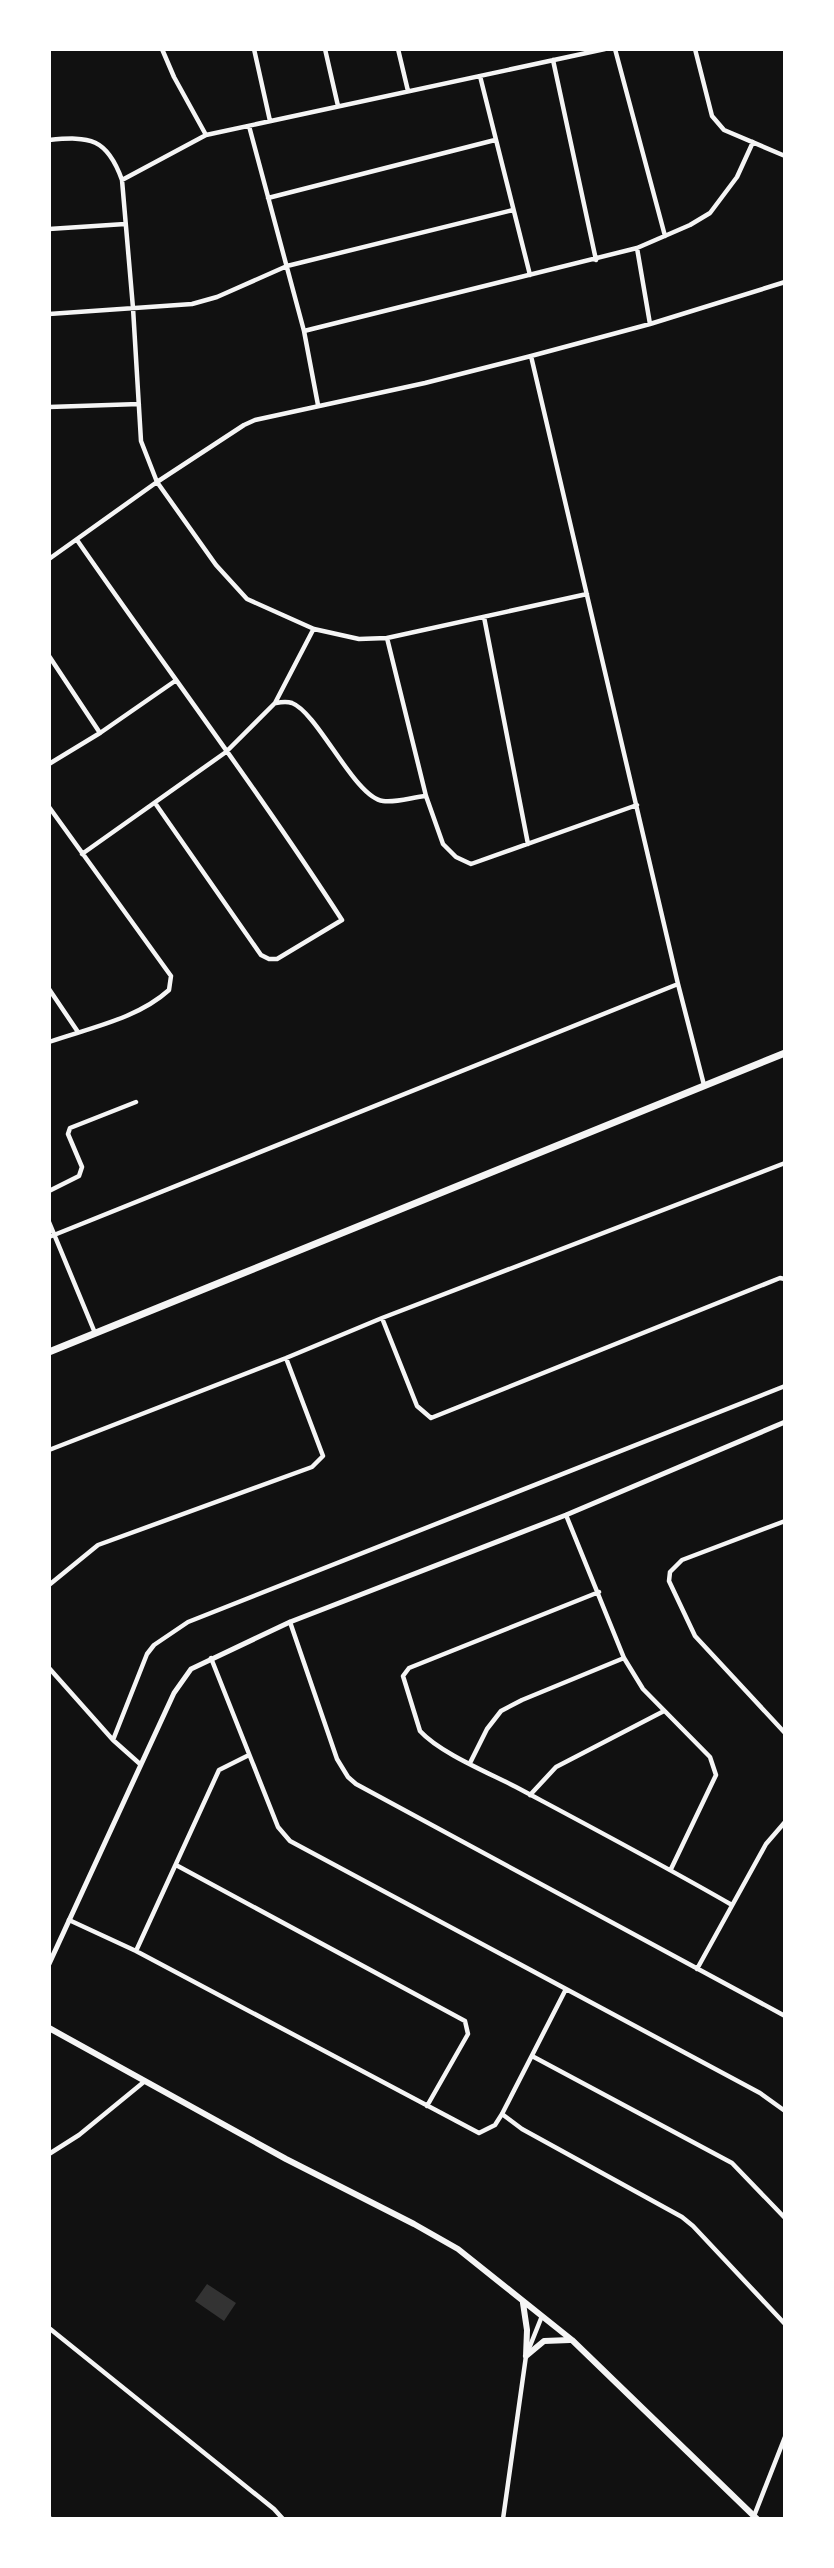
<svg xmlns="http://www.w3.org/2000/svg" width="834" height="2568" font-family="'Space Grotesk',sans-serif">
<rect width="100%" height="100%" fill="#111"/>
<!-- water -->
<path fill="#333" d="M207 2284 236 2303 224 2321 195 2301Z"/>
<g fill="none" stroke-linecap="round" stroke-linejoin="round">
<!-- minor -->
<path stroke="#f5f5f5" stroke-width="4.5" d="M162 49 174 77 206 135
M254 49 270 121
M325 49 338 106
M398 49 408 91
M615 49 665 236
M695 49 712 116 724 130 785 156
M553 60 596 260
M480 76 530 275
M249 126 304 331 318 405
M49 140C90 136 107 138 122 180L133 308 141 441 157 482 216 565 247 599 314 629 359 639 387 638 587 594
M122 180 206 135 605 49
M268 198 495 140
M49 229 125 224
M637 248 650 324
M49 314 192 304 217 297 287 266 513 210
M304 331 637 248 690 225 710 213 737 177 753 142
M531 356 678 984 704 1085
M49 407 139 404
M77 540C165 667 258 790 342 920L277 959H269L261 955 155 803
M49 559 157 482 244 425 255 420 425 383 531 356 650 324 785 282
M484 617 528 844
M387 638 426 796 443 844 456 857 471 864 637 805
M49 656 100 733
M276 703C281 702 286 701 292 703 318 713 355 798 383 801 396 803 413 797 426 796
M49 764 100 733 175 681
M49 807 171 976 169 990C137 1019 89 1028 49 1042
M82 854 226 752 275 703 313 630
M49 989 78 1032
M49 1191 79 1176 82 1167 68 1134 70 1128 136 1102
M49 1222 95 1333
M49 1237 678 984
M382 1318 417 1406 431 1418 780 1278 785 1279
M49 1450 286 1358 382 1318 785 1163
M566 1515 624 1658 643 1689 710 1757 716 1775 671 1869
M785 1521 682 1560 670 1572 669 1581 695 1636 785 1733
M49 1585 98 1545 312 1467 323 1456 286 1358
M599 1592 409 1668 403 1676 420 1731C440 1753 489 1773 516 1787 589 1826 661 1864 732 1905
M290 1622 337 1759 348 1777 356 1784 785 2016
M211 1658 278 1827 290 1841 760 2093 785 2111
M49 1668 113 1740 140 1764
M113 1740 147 1654 154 1645 188 1622 785 1386
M470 1763 487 1729 501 1711 522 1700 624 1658
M530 1795 556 1767 664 1711
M176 1865 465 2021 468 2034 427 2106
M69 1920 136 1951 479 2133 495 2125 502 2114 566 1989
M136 1951 219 1770 249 1755
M697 1969 766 1844 785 1822
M532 2056 732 2163 785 2218
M502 2114 522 2129 682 2217 693 2226 785 2324
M49 2154 79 2135 145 2081
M49 2328 274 2509 283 2519
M754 2516 785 2437
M49 2518 51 2519
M503 2519 526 2356 542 2316"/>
<!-- tertiary -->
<path stroke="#f5f5f5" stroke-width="5" d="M49 1964 174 1693 191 1669 290 1622 566 1515 785 1422"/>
<!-- primary -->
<path stroke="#f5f5f5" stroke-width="6" d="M49 2028 286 2159 414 2224 458 2249 572 2340 757 2519
M523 2303 527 2330 526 2356
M526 2356 544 2341 570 2340"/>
<!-- trunk -->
<path stroke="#f5f5f5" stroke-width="7" d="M49 1352 785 1053"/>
</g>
<!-- border -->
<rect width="834" height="2568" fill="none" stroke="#ffffff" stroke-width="102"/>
</svg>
